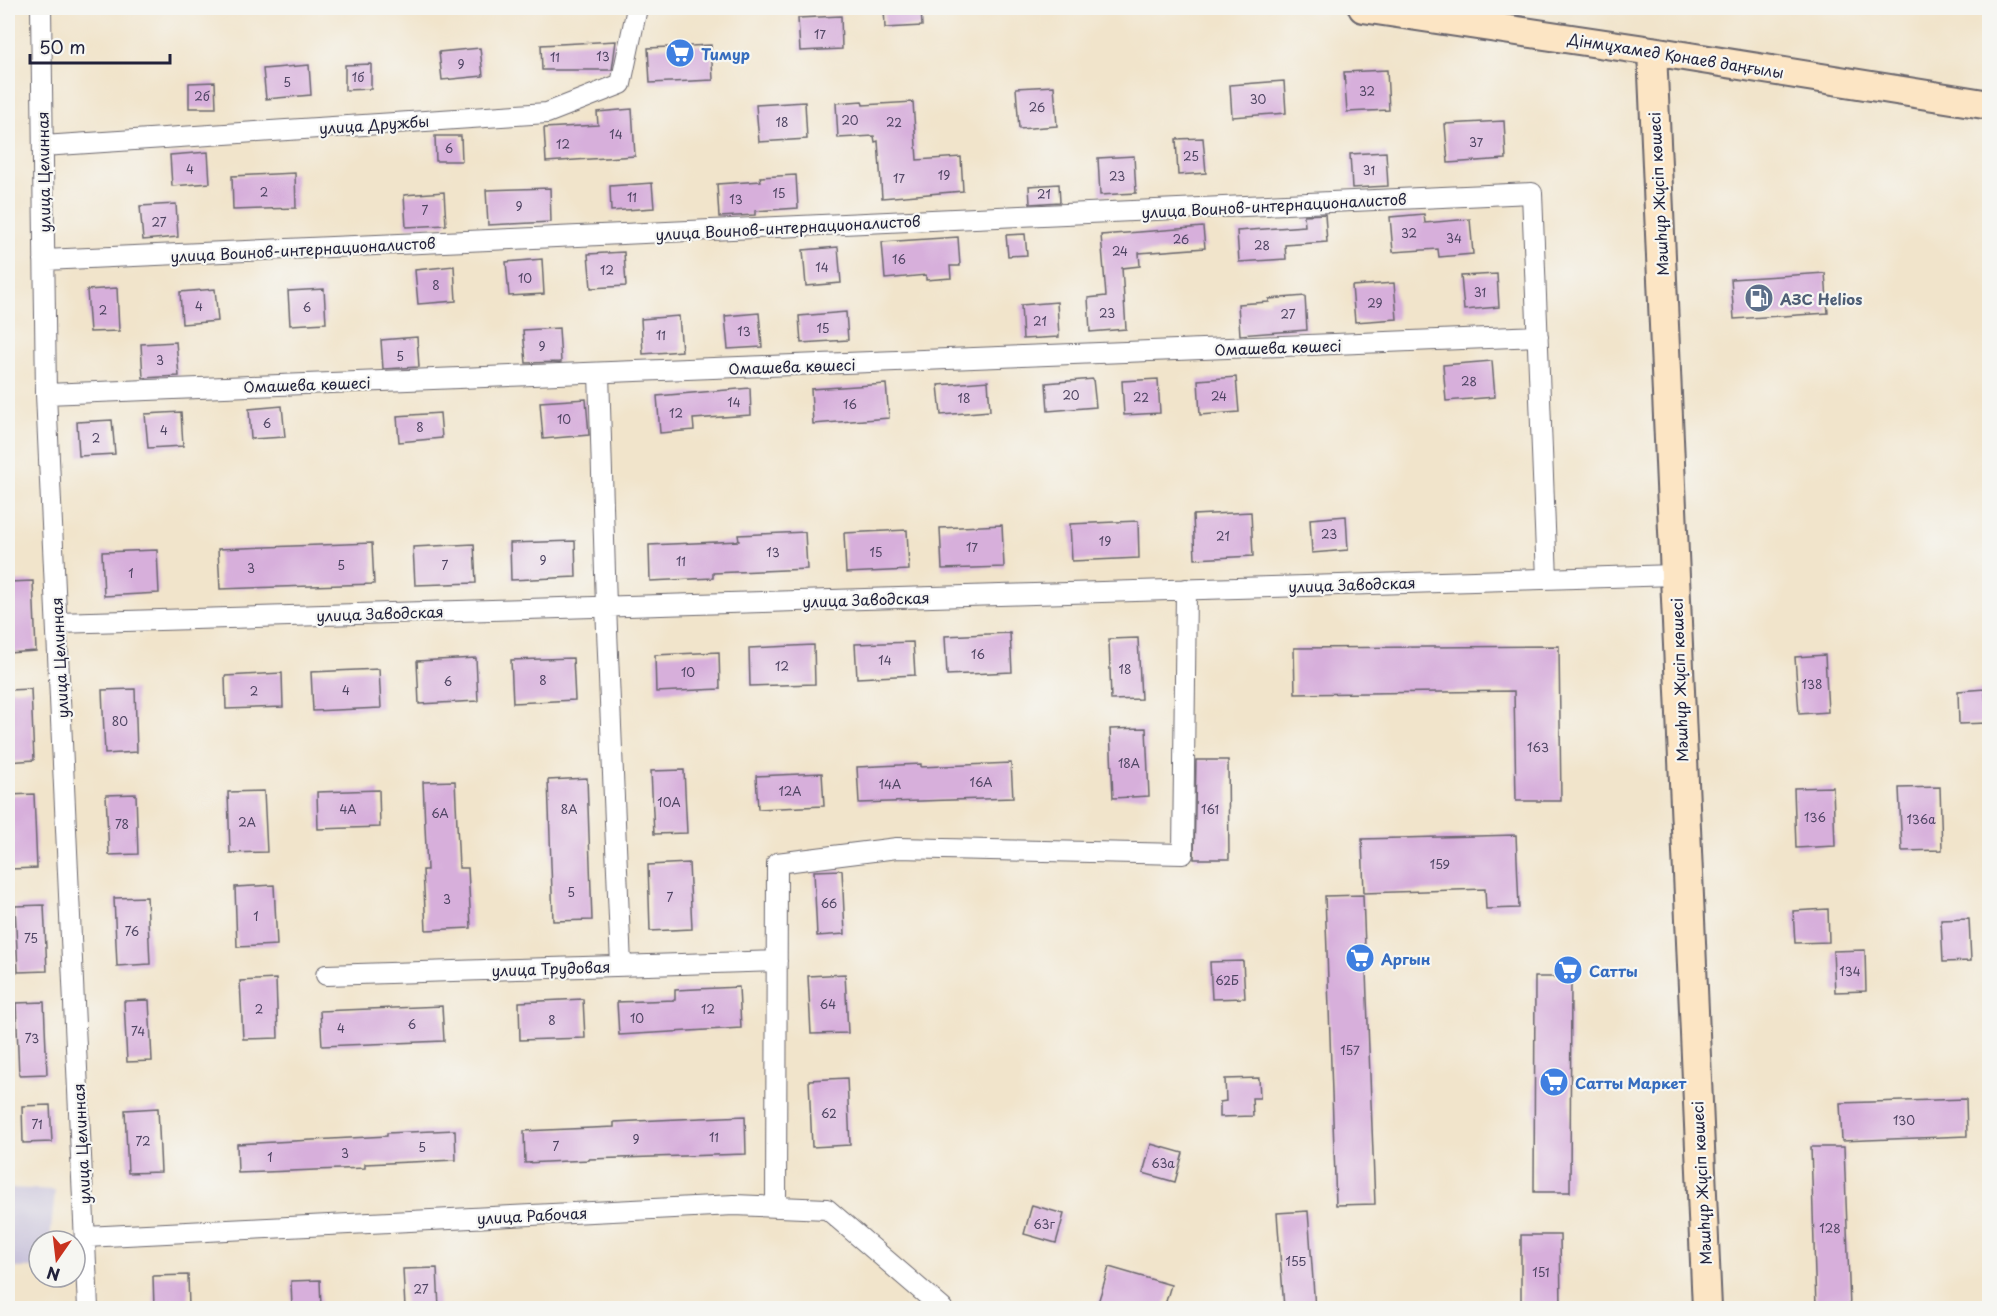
<svg xmlns="http://www.w3.org/2000/svg" width="1997" height="1316" font-family="'Playpen Sans',sans-serif">
<rect width="100%" height="100%" fill="#f6f6f2"/>
<filter id="ink" filterUnits="userSpaceOnUse"><feTurbulence type="fractalNoise" baseFrequency=".0167" numOctaves="2"/><feDisplacementMap in="SourceGraphic" scale="12" xChannelSelector="R" yChannelSelector="G"/><feConvolveMatrix kernelMatrix="1 2 1 2 8 2 1 2 1" color-interpolation-filters="sRGB"/></filter>
<filter id="wash" filterUnits="userSpaceOnUse"><feTurbulence type="fractalNoise" baseFrequency=".008" numOctaves="4" result="noise"/><feDisplacementMap in="SourceGraphic" scale="24" xChannelSelector="R" yChannelSelector="G"/><feGaussianBlur stdDeviation="1.35" result="paint"/><feColorMatrix in="noise" values="0 0 0 0 0 0 0 0 0 0 0 0 0 0 0 0 0 1.4 0 .05"/><feComposite in="paint" operator="in"/></filter>
<g filter="url(#wash)">
<rect width="100%" height="100%" fill="#f1e4cb"/>
<!-- industrial -->
<path fill="#c6c0d9" d="M8 1188 55 1190 50 1241H39V1268H8Z"/>
<g id="blocks">
<!-- building -->
<path fill="#d7afdb" d="M884 8H921L922 26 885 28Z
M841 16 842 49 800 51 798 18Z
M616 41 612 70H542L541 45Z
M711 45 713 80 650 83 648 48Z
M480 48 483 76 442 80 439 52Z
M371 64V89L345 90V65Z
M309 65 311 95 266 99 263 69Z
M1387 70 1389 110 1347 112 1344 72Z
M1284 81 1286 113 1232 117 1230 85Z
M215 82 216 108H189V83Z
M1054 86 1057 126 1019 129 1016 88Z
M862 101 863 105 913 102 917 160 961 157 963 191 882 198 878 141 875 142 874 136 838 138 836 103Z
M805 102 807 139 759 142 756 105Z
M632 109 635 156 546 162 544 128 598 125 597 112Z
M1504 121 1506 159 1448 163 1445 124Z
M435 136H461L462 161H436Z
M1203 138 1206 173 1178 175 1176 139Z
M208 152 210 183 172 186 170 155Z
M1386 152 1388 186 1352 188 1350 154Z
M1134 156 1136 193 1100 195 1098 158Z
M295 173 296 208 233 210 232 176Z
M796 175 798 208 755 211V215L719 217 717 184 761 181 760 177Z
M652 183 654 208 611 211 610 186Z
M1059 184 1060 202 1030 204 1029 186Z
M550 188 551 222 488 225 486 190Z
M444 192 446 225 406 227 404 195Z
M176 204 178 237 143 240 140 206Z
M1325 214 1327 242 1285 245 1286 259 1239 262 1237 231 1305 226 1304 215Z
M1424 214 1425 223 1470 219 1473 254 1439 257 1438 249 1393 252 1390 217Z
M1203 227 1205 248 1139 253 1140 266 1122 268 1126 329 1090 332 1088 298 1106 296 1101 235Z
M1025 234 1027 255 1008 256 1006 235Z
M958 237 960 266H950L951 278 926 280V275L885 279 882 242Z
M838 247 841 283 806 286 803 250Z
M624 252 626 286 591 288 588 254Z
M542 259 544 294 509 296 506 262Z
M454 266 456 301 418 304 415 270Z
M1825 273 1828 313 1734 319 1731 279Z
M1497 274 1499 307 1464 310 1461 276Z
M1394 283 1397 319 1355 322 1352 286Z
M117 288 119 331 90 332 87 290Z
M215 289 218 321 182 324 180 292Z
M324 289 326 323 290 325 288 291Z
M1305 296 1307 330 1240 335 1238 304 1269 302V299Z
M1057 302 1059 337 1023 339 1021 305Z
M846 312 848 340 801 343 799 316Z
M759 313 762 347 728 349 725 316Z
M679 316 682 351 643 354 641 319Z
M559 328 561 362 526 363 523 330Z
M417 337 419 367 383 369 381 340Z
M176 342 179 376 143 378 141 344Z
M1492 361 1495 397 1446 401 1443 365Z
M1236 377 1239 412 1200 415 1198 380Z
M1093 379 1096 407 1048 411 1046 383Z
M1158 379 1160 413 1124 415 1122 381Z
M988 381 990 411 941 415 938 385Z
M886 384 889 418 813 424 811 389Z
M750 388 751 415 693 419 694 430 660 433 657 396Z
M586 399 589 435 543 439 540 402Z
M282 406 285 437 251 439 249 409Z
M181 412 183 446 148 448 145 414Z
M440 413 442 438 399 442 397 416Z
M112 420 115 454 79 456 77 422Z
M1251 512 1253 556 1195 559 1193 515Z
M1346 516 1348 550 1312 553 1310 519Z
M1138 521 1139 558 1072 561 1070 524Z
M1002 525 1004 567 942 569 940 528Z
M907 530 909 570 846 573 844 533Z
M805 532 807 569 713 573V578L650 581 649 545 739 541 738 535Z
M575 541 576 577 511 580 510 543Z
M372 543 374 584 220 589 218 549Z
M474 544 476 583 415 585 413 547Z
M157 550 159 593 104 596 102 552Z
M33 581 36 651 8 653V582Z
M1010 633 1012 672 947 675 945 636Z
M1138 638 1141 699 1111 700 1109 639Z
M913 642 915 675 857 678 855 644Z
M814 645 815 684 750 686 749 648Z
M1559 646 1561 801H1516L1514 691 1295 694 1294 648Z
M719 652 720 689 656 692 655 655Z
M1825 655 1828 712 1799 714 1795 657Z
M476 658 478 701 419 704 417 661Z
M573 658 575 700 513 703 511 660Z
M379 669 381 708 313 711 311 672Z
M282 673 283 707 226 709 225 676Z
M31 689 34 760 8 762V690Z
M135 689 137 752 105 754 102 690Z
M1985 689 1987 723 1959 724 1958 691Z
M1146 728 1149 796 1113 798 1110 729Z
M1196 760H1228L1229 859H1194Z
M1011 763 1013 798 859 803 857 767 921 764V767Z
M684 770 687 833 654 834 651 771Z
M822 773 824 806 758 809 756 776Z
M587 778 592 920 553 921 548 780Z
M455 781 459 868H468L471 928 426 930 423 870H427L423 782Z
M1833 787 1835 846 1796 848 1794 788Z
M1940 787 1942 850 1902 851 1899 788Z
M379 790 380 827 318 829 317 792Z
M264 791 267 852 230 853 228 792Z
M34 794 37 868 10 869 8 795Z
M136 794 138 854 109 855 106 795Z
M1516 835 1519 908 1486 909 1485 889 1364 893 1362 839Z
M689 863 692 929 650 931 648 865Z
M842 870 845 934 817 936 814 871Z
M274 885 277 945 237 947 235 887Z
M1363 895 1375 1204 1336 1205 1325 896Z
M147 897 150 964 117 966 114 898Z
M44 905 47 971 18 972 15 906Z
M1828 909 1829 942 1795 943 1793 911Z
M1969 919 1971 961 1943 962 1941 920Z
M1865 950 1866 991 1835 992 1833 951Z
M1243 961 1245 998 1212 999 1210 962Z
M845 974 848 1033 811 1034 808 976Z
M1535 977H1571L1570 1192H1534Z
M276 979 278 1038 243 1039 240 981Z
M739 987 741 1028 619 1035 617 1002 675 1000V990Z
M583 999 585 1038 520 1040 519 1002Z
M149 1000 152 1061 127 1062 124 1001Z
M44 1002 47 1074 19 1075 16 1003Z
M442 1006 444 1041 322 1046 320 1011Z
M847 1078 850 1145 812 1147 809 1080Z
M1259 1078 1260 1098H1252L1253 1116 1220 1117V1102L1226 1101 1225 1079Z
M1966 1099 1967 1136 1842 1141 1840 1103Z
M50 1105 52 1142 23 1143 22 1106Z
M158 1108 161 1172 128 1173 125 1110Z
M745 1116 746 1154 589 1159V1160L525 1163 524 1131 614 1127V1122Z
M455 1130 456 1160 365 1164V1168L238 1173 237 1144 387 1136V1133Z
M1151 1144 1183 1153 1175 1182 1143 1173Z
M1811 1147H1844L1850 1308H1816Z
M1032 1205 1064 1214 1056 1243 1024 1234Z
M1308 1211 1315 1308H1284L1277 1213Z
M1521 1235H1560L1561 1308H1521Z
M1109 1267 1171 1285 1164 1308H1106L1097 1306Z
M437 1268 439 1308H405L403 1269Z
M188 1275 189 1308H154L153 1276Z
M320 1280 321 1308H292L291 1281Z"/>
</g>
</g>
<g filter="url(#ink)">
<use href="#blocks" fill-opacity="0" stroke="#6a666d" stroke-width="1.5"/>
<g fill="none" stroke-linecap="round" stroke-linejoin="round">
<!-- street casing -->
<g stroke="#6a666d" stroke-width="22">
<path id="street" d="M41 8 46 394 88 1308
M43 146 547 113 621 84 637 8
M44 260 1532 193 1547 579
M599 373 606 606 621 966
M46 394 1538 336
M57 623 1675 575
M326 975 777 961
M776 1207 777 863 897 848 1183 854 1186 589
M85 1237 734 1205 827 1209 942 1308"/>
</g>
<!-- secondary casing -->
<g stroke="#6a666d" stroke-width="32">
<path id="secondary" d="M1363 8 1652 51 1990 105
M1652 51 1707 1308"/>
</g>
<!-- street -->
<use href="#street" stroke="#fff" stroke-width="20"/>
<!-- secondary -->
<use href="#secondary" stroke="#fce5c4" stroke-width="28"/>
</g>
</g>
<!-- icons -->
<defs>
<g id="supermarket-disc" transform="scale(1.5)"><circle r="9.5" fill="#3f7fe0" stroke="#f6f6f2"/><path d="M-6-5.5h2.5l.6 2H6L4.5 2H-2.5L-4.4-4H-6ZM-1.5 3.2a1.3 1.3 0 1 0 .1 0ZM3 3.2a1.3 1.3 0 1 0 .1 0Z" fill="#fff"/></g>
<g id="fuel-disc" transform="scale(1.5)"><circle r="9.5" fill="#5c6f8a" stroke="#f6f6f2"/><path d="M-5.5-6h7V0h2V4h1.3V-2.5L3-4.5l.8-.8L6-3V5H2.5V1h-1V6h-7ZM-4.2-4.7v3.2H.2V-4.7Z" fill="#fff"/></g>
</defs>
<g fill-rule="evenodd">
<use href="#supermarket-disc" x="680" y="53"/>
<use href="#fuel-disc" x="1759" y="298"/>
<use href="#supermarket-disc" x="1360" y="958"/>
<use href="#supermarket-disc" x="1568" y="970"/>
<use href="#supermarket-disc" x="1554" y="1082"/>
</g>
<g text-anchor="middle" dominant-baseline="central" stroke-width="4.5" stroke-linejoin="round" paint-order="stroke">
<!-- number labels -->
<g font-size="12" fill="#4f4563">
<text x="820" y="34">17</text>
<text x="603" y="56">13</text>
<text x="555" y="57">11</text>
<text x="461" y="64">9</text>
<text x="358" y="77">1б</text>
<text x="287" y="82">5</text>
<text x="1367" y="91">32</text>
<text x="202" y="96">2б</text>
<text x="1258" y="99">30</text>
<text x="1037" y="107">26</text>
<text x="850" y="120">20</text>
<text x="782" y="122">18</text>
<text x="894" y="122">22</text>
<text x="616" y="134">14</text>
<text x="1476" y="142">37</text>
<text x="563" y="144">12</text>
<text x="449" y="148">6</text>
<text x="1191" y="156">25</text>
<text x="190" y="169">4</text>
<text x="1369" y="170">31</text>
<text x="944" y="175">19</text>
<text x="1117" y="176">23</text>
<text x="899" y="178">17</text>
<text x="264" y="192">2</text>
<text x="779" y="193">15</text>
<text x="1044" y="194">21</text>
<text x="632" y="197">11</text>
<text x="736" y="199">13</text>
<text x="519" y="206">9</text>
<text x="425" y="210">7</text>
<text x="159" y="222">27</text>
<text x="1409" y="233">32</text>
<text x="1454" y="238">34</text>
<text x="1181" y="239">26</text>
<text x="1262" y="245">28</text>
<text x="1120" y="251">24</text>
<text x="899" y="259">16</text>
<text x="822" y="267">14</text>
<text x="607" y="270">12</text>
<text x="525" y="278">10</text>
<text x="436" y="285">8</text>
<text x="1480" y="292">31</text>
<text x="1375" y="303">29</text>
<text x="199" y="306">4</text>
<text x="307" y="307">6</text>
<text x="103" y="310">2</text>
<text x="1107" y="313">23</text>
<text x="1288" y="314">27</text>
<text x="1040" y="321">21</text>
<text x="823" y="328">15</text>
<text x="744" y="331">13</text>
<text x="661" y="335">11</text>
<text x="542" y="346">9</text>
<text x="400" y="356">5</text>
<text x="160" y="360">3</text>
<text x="1469" y="381">28</text>
<text x="1071" y="395">20</text>
<text x="1219" y="396">24</text>
<text x="1141" y="397">22</text>
<text x="964" y="398">18</text>
<text x="734" y="402">14</text>
<text x="850" y="404">16</text>
<text x="676" y="413">12</text>
<text x="564" y="419">10</text>
<text x="267" y="423">6</text>
<text x="420" y="427">8</text>
<text x="164" y="430">4</text>
<text x="96" y="438">2</text>
<text x="1329" y="534">23</text>
<text x="1223" y="536">21</text>
<text x="1105" y="541">19</text>
<text x="972" y="547">17</text>
<text x="773" y="552">13</text>
<text x="876" y="552">15</text>
<text x="543" y="560">9</text>
<text x="681" y="561">11</text>
<text x="341" y="565">5</text>
<text x="445" y="565">7</text>
<text x="251" y="568">3</text>
<text x="131" y="573">1</text>
<text x="978" y="654">16</text>
<text x="885" y="660">14</text>
<text x="782" y="666">12</text>
<text x="1125" y="669">18</text>
<text x="688" y="672">10</text>
<text x="543" y="680">8</text>
<text x="448" y="681">6</text>
<text x="1812" y="684">138</text>
<text x="346" y="690">4</text>
<text x="254" y="691">2</text>
<text x="120" y="721">80</text>
<text x="1538" y="747">163</text>
<text x="1129" y="763">18А</text>
<text x="981" y="782">16А</text>
<text x="890" y="784">14А</text>
<text x="790" y="791">12А</text>
<text x="669" y="802">10А</text>
<text x="348" y="809">4А</text>
<text x="569" y="809">8А</text>
<text x="1210" y="809">161</text>
<text x="440" y="813">6А</text>
<text x="1815" y="817">136</text>
<text x="1921" y="819">136а</text>
<text x="247" y="822">2А</text>
<text x="122" y="824">78</text>
<text x="1440" y="864">159</text>
<text x="571" y="892">5</text>
<text x="670" y="897">7</text>
<text x="447" y="899">3</text>
<text x="829" y="903">66</text>
<text x="256" y="916">1</text>
<text x="132" y="931">76</text>
<text x="31" y="938">75</text>
<text x="1850" y="971">134</text>
<text x="1227" y="980">62Б</text>
<text x="828" y="1004">64</text>
<text x="259" y="1009">2</text>
<text x="708" y="1009">12</text>
<text x="637" y="1018">10</text>
<text x="552" y="1020">8</text>
<text x="412" y="1024">6</text>
<text x="341" y="1028">4</text>
<text x="138" y="1031">74</text>
<text x="32" y="1038">73</text>
<text x="1350" y="1050">157</text>
<text x="829" y="1113">62</text>
<text x="1904" y="1120">130</text>
<text x="37" y="1124">71</text>
<text x="714" y="1137">11</text>
<text x="636" y="1139">9</text>
<text x="143" y="1141">72</text>
<text x="556" y="1146">7</text>
<text x="422" y="1147">5</text>
<text x="345" y="1153">3</text>
<text x="270" y="1157">1</text>
<text x="1163" y="1163">63а</text>
<text x="1044" y="1224">63г</text>
<text x="1830" y="1228">128</text>
<text x="1296" y="1261">155</text>
<text x="1541" y="1272">151</text>
<text x="421" y="1289">27</text>
</g>
<!-- shop labels -->
<g font-size="15" font-weight="bold" fill="#366cbe" stroke="#f6f6f2" text-anchor="start">
<text x="701" y="53">Тимур</text>
<text x="1381" y="958">Аргын</text>
<text x="1589" y="970">Сатты</text>
<text x="1575" y="1082">Сатты Маркет</text>
</g>
<!-- street labels -->
<g font-size="15" fill="#22223b" stroke="#f6f6f2">
<text transform="translate(1676 55) rotate(9)">Дінмұхамед Қонаев даңғылы</text>
<text transform="translate(374 124) rotate(-4)">улица Дружбы</text>
<text transform="translate(43 172) rotate(-91)">улица Целинная</text>
<text transform="translate(1658 194) rotate(-93)">Мәшһүр Жүсіп көшесі</text>
<text transform="translate(1274 205) rotate(-3)">улица Воинов-интернационалистов</text>
<text transform="translate(788 227) rotate(-3)">улица Воинов-интернационалистов</text>
<text transform="translate(303 249) rotate(-3)">улица Воинов-интернационалистов</text>
<text transform="translate(1278 347) rotate(-2)">Омашева көшесі</text>
<text transform="translate(792 366) rotate(-2)">Омашева көшесі</text>
<text transform="translate(307 384) rotate(-2)">Омашева көшесі</text>
<text transform="translate(1352 584) rotate(-2)">улица Заводская</text>
<text transform="translate(866 599) rotate(-2)">улица Заводская</text>
<text transform="translate(380 613) rotate(-2)">улица Заводская</text>
<text transform="translate(59 658) rotate(-93)">улица Целинная</text>
<text transform="translate(1679 680) rotate(-92)">Мәшһүр Жүсіп көшесі</text>
<text transform="translate(551 968) rotate(-2)">улица Трудовая</text>
<text transform="translate(81 1144) rotate(-93)">улица Целинная</text>
<text transform="translate(1701 1183) rotate(-93)">Мәшһүр Жүсіп көшесі</text>
<text transform="translate(532 1215) rotate(-3)">улица Рабочая</text>
</g>
<!-- service labels -->
<g font-size="15" font-weight="bold" fill="#4e5e75" stroke="#f6f6f2" text-anchor="start">
<text x="1780" y="298">АЗС Helios</text>
</g>
</g>
<!-- margin -->
<rect width="1997" height="1316" fill="none" stroke="#f6f6f2" stroke-width="30"/>
<!-- north arrow -->
<g transform="translate(57 1259) rotate(194)"><circle r="28" fill="#f6f6f2" stroke="#a1a1a9" stroke-width="1.5"/>
<path d="M0-4.5L10 22L0 15L-10 22Z" fill="#c8321e"/>
<text y="-9" font-size="16" font-weight="bold" text-anchor="middle" fill="#22223b">N</text>
</g>
<!-- scale -->
<path d="M30 54v9h140v-9" fill="none" stroke="#22223b" stroke-width="3"/>
<text x="39" y="54" font-size="18" fill="#22223b" stroke="#f6f6f2" stroke-width="4.5" paint-order="stroke">50 m</text>
</svg>
